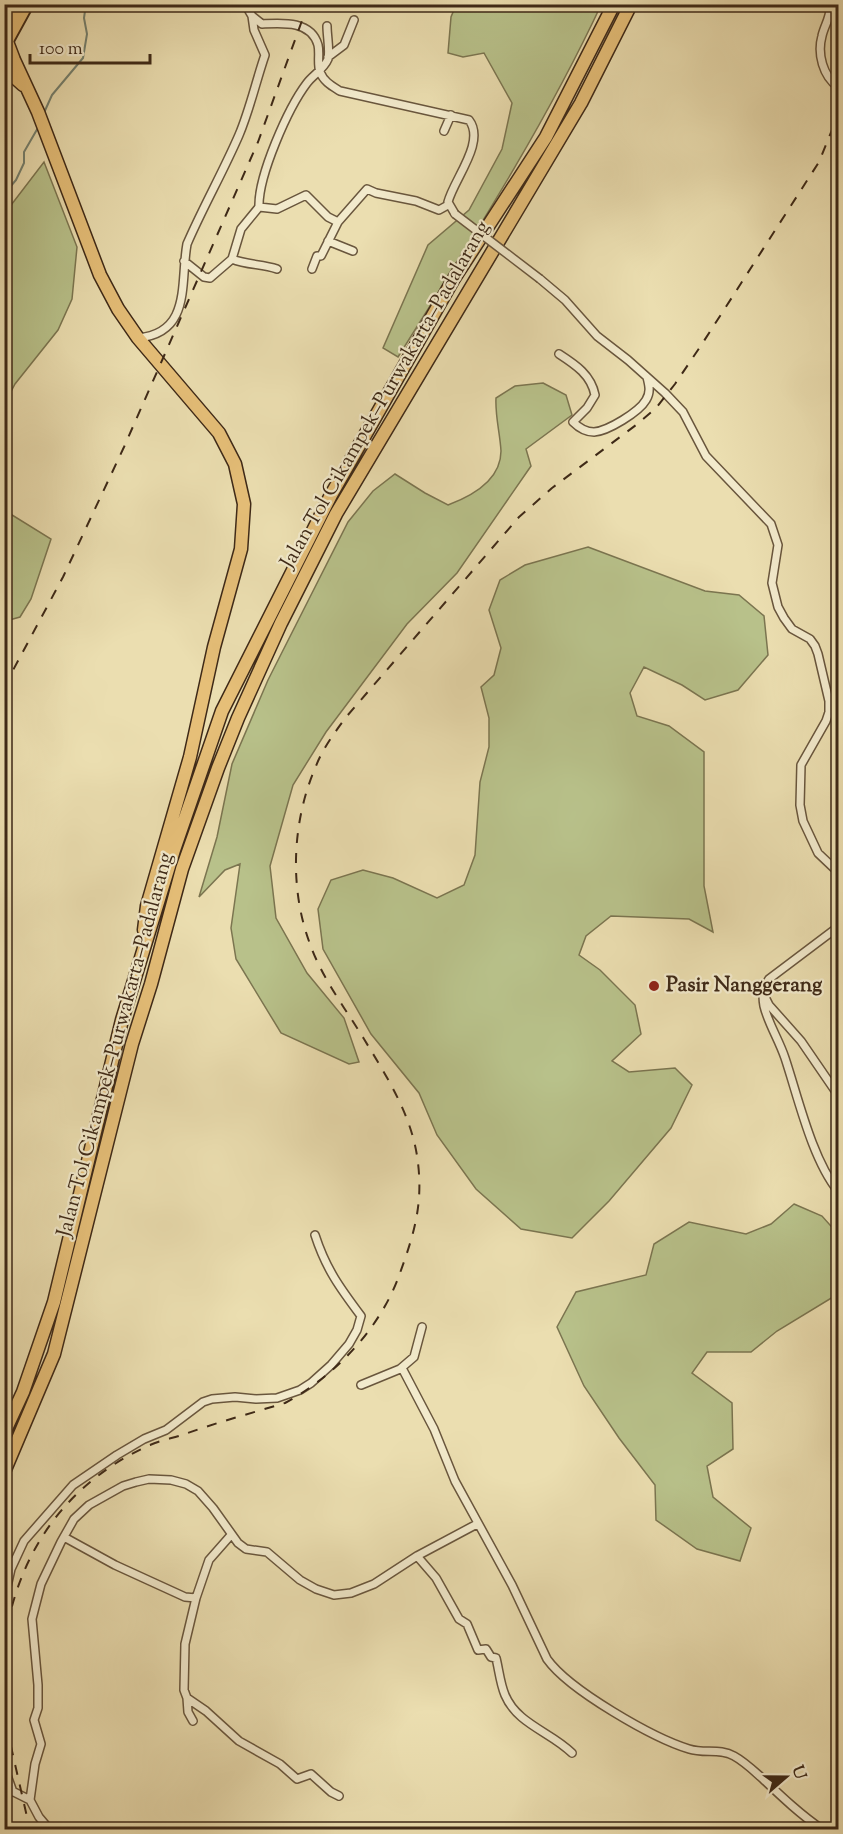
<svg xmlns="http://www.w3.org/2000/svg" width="843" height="1834" font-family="'Sorts Mill Goudy',serif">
<rect width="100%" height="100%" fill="#ebdeb0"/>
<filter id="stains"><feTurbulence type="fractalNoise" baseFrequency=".00333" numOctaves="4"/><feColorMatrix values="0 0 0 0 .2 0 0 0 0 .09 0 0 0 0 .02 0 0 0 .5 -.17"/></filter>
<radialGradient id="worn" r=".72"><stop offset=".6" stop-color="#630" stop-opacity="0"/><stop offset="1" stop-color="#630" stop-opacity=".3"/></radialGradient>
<!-- green -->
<path fill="#b8c18a" stroke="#7b7550" stroke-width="1.5" d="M456 5H601C544 127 470 242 398 357L383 348 428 245 469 210 502 149 512 103 484 53 463 57 448 53 451 17Z
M44 162 77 247 72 299 58 330 15 384 5 403V213Z
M543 383 566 395 572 415 526 449 531 466 457 573 407 624 326 732 293 785 270 866 276 918 307 973 344 1018 359 1062 349 1064 281 1033 236 959 231 928 240 864 225 870 199 897 217 837 232 764 268 680 348 522 373 491 395 474 425 493 448 505C472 496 501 480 501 451 500 433 495 416 496 398L515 386Z
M4 510 51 539 31 599 20 617 6 621 4 618Z
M588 547 705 591 739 595 764 616 768 655 738 690 705 700 682 685 644 667 630 693 637 716 669 726 704 752V886L713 932 689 919 611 916 586 936 579 955 600 970 635 1005 641 1034 612 1061 629 1072 675 1068 692 1085 671 1128 609 1201 572 1238 521 1229 476 1189 437 1135 419 1093 371 1034 323 949 318 909 331 880 363 870 393 878 437 898 464 885 475 855 480 782 489 747V718L481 687 494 675 501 648 489 610 500 580 525 565Z
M794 1204 822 1216 838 1234V1294L777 1331 751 1352H707L692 1373 732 1403 733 1449 707 1466 713 1497 751 1528 740 1561 697 1549 656 1520 655 1485 619 1438 584 1386 557 1327 576 1292 646 1275 654 1244 689 1222 746 1234 771 1224Z"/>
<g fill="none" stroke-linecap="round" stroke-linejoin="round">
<!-- stream -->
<path stroke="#748170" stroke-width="2" d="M43 115 52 95 83 58 87 34 84 18 86 4
M4 194 16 180 24 163V152L39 126"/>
<!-- minor casing -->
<g stroke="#69563d" stroke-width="10">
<path id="minor" d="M245 4 252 16 262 24C281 23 311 20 318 45 320 53 317 64 320 72 324 82 332 86 340 91L469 120C486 142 454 179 448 202L455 214
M830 4C832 15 824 26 822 36 817 54 823 76 838 87
M327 26C327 36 330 50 328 59 324 69 313 75 307 83 288 108 258 176 259 207L277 209 306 195 328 217 338 222
M328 57 344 45 354 20
M444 131 451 115
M328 241 353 251
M232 259C247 265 262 264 277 269
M184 261 204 277 210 278 232 259 241 229 259 207
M312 269 317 256H321L338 222 367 189 376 193 416 201 439 210 448 205
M540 279 565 300 597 336 628 360 665 393 683 412 706 456 771 524 778 545 772 583 778 607 784 618 792 629 810 639 815 646 818 654 829 701V712L826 721 801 765 800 805 803 821 818 853 838 872
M138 338C192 333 180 282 187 244 203 207 223 172 239 135 250 109 256 81 265 55L254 30 252 16
M559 354C576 365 591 375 595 395L587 408 573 422C579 428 585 432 594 432 608 431 639 412 646 400 651 392 649 385 647 377
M838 927 769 979C763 988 762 995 764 1006 768 1023 779 1040 785 1058 798 1097 812 1159 838 1191
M766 999 769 1005 801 1041 838 1095
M402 1368 434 1429 455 1481 512 1585 547 1659C569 1690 653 1738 689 1749 704 1754 720 1748 734 1756 745 1762 754 1771 763 1779 782 1797 801 1815 823 1830
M361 1385 400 1369 414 1357 422 1327
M231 1535 209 1560 196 1598 185 1644 184 1690 187 1698 206 1711 239 1741 280 1764 297 1779 311 1774 331 1792 339 1796
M64 1537 115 1565 185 1597 196 1598
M417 1556 436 1578 459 1619 467 1624 478 1650 486 1649 491 1657 496 1658C499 1670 500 1683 505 1695 517 1724 551 1732 572 1753
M4 1600 11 1569 24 1541 73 1485 117 1455 144 1439 166 1430 203 1402 212 1399 235 1397 256 1399 277 1398 300 1390 311 1383 331 1365 349 1344 357 1330 361 1316C340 1288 326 1269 315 1235
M187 1698 188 1712 193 1721
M4 1767 13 1792
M4 1787 30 1800 39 1817 50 1830
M30 1800 35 1764 41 1744 34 1720 38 1708V1685L32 1619 41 1584 61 1542 74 1519 89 1505 123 1486 136 1482 149 1479 171 1480 186 1484 198 1491 213 1508 238 1543 246 1549 267 1552 300 1580 316 1589 334 1595 351 1593 374 1584 417 1556 477 1524"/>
</g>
<!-- trunk casing -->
<g stroke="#3e2917" stroke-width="14">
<path id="trunk" d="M4 27 18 4
M5 46 28 4"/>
</g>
<!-- motorway casing -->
<g stroke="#3e2917" stroke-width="15">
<path id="motorway" d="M4 34 14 60 38 112 100 275 118 309 138 338 219 433 235 464 244 504 241 549 214 647 190 757 147 906 144 930
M4 74 14 77 23 85
M4 1433 23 1392 54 1302 122 1020 174 850 222 711 331 495 453 280 546 137 614 4
M4 1472 54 1354 132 1044 151 984 182 869 218 768 238 718 281 623 336 514 581 103 631 4"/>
</g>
<!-- minor -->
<use href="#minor" stroke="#f2eacc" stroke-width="7"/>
<!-- trunk -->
<use href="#trunk" stroke="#e6bf78" stroke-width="10"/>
<!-- motorway -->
<use href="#motorway" stroke="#e6bf78" stroke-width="12"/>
<!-- rail -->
<path stroke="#3e2917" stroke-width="2" stroke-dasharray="10 10" stroke-linecap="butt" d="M4 687 63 577 124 447 258 142 308 4
M4 1686C6 1666 4 1643 8 1623 25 1541 74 1479 150 1445 161 1440 174 1438 185 1434 218 1422 252 1413 285 1403 335 1376 381 1328 400 1273 414 1234 423 1205 418 1163 413 1117 387 1077 364 1039 345 1008 322 978 310 944 289 888 292 821 316 766 323 748 335 732 347 716L519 517 552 488 636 425 656 408 675 384 702 344 819 162 838 115
M4 1686 7 1729 30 1830"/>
<!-- minor-bridge casing -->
<g stroke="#69563d" stroke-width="10" stroke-linecap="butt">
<path id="minor-bridge" d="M455 214 540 279"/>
</g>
<!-- minor-bridge -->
<use href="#minor-bridge" stroke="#f2eacc" stroke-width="7"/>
</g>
<!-- markers -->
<circle fill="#8f2418" stroke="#f2eacc" stroke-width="2" cx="654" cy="986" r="6"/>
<g text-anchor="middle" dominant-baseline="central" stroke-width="4.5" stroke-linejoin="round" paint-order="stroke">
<!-- street labels -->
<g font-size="21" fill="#3e2917" stroke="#f2eacc">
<text transform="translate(386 395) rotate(-60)">Jalan Tol Cikampek–Purwakarta–Padalarang</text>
<text transform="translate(116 1045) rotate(-75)">Jalan Tol Cikampek–Purwakarta–Padalarang</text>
</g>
<!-- poi labels -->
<g font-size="21" font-weight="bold" fill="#3e2917" stroke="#f2eacc" text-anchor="start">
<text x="666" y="986">Pasir Nanggerang</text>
</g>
</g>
<!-- margin -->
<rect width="843" height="1834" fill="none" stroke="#ebdeb0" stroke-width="24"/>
<rect x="6" y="6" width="831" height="1822" fill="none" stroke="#3e2917" stroke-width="3"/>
<rect x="12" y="12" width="819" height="1810" fill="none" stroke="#3e2917" stroke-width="1.5"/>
<!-- north arrow -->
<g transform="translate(786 1777) rotate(70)" stroke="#f2eacc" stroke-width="4.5" paint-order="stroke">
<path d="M0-4.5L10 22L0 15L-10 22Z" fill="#3e2917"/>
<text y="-9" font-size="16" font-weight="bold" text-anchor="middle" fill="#3e2917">U</text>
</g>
<!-- scale -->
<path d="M30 54v9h120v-9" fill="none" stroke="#3e2917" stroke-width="3"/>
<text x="39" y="54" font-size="18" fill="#3e2917" stroke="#f2eacc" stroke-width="4.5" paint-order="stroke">100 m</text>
<rect width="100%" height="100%" filter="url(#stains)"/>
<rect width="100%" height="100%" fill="url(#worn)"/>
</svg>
